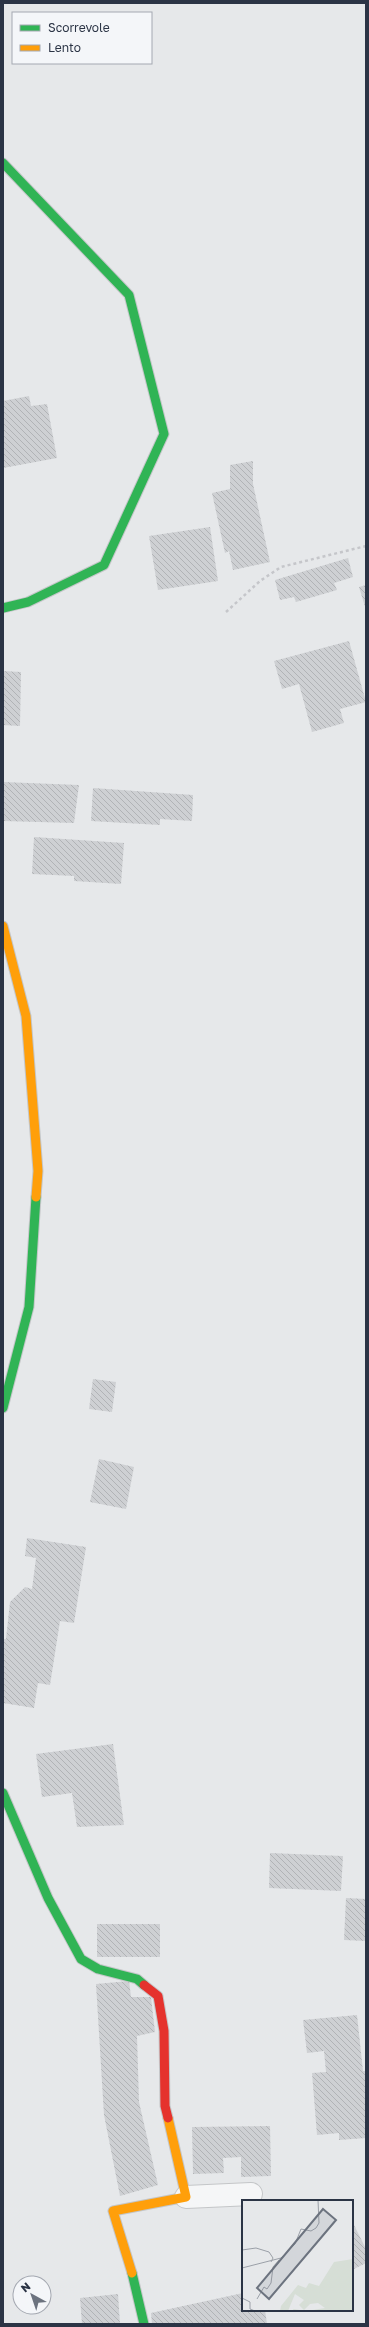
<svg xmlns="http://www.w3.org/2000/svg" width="369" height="2327" font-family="'Golos Text',sans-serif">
<defs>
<pattern id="building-back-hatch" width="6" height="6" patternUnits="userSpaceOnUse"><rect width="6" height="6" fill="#ced0d3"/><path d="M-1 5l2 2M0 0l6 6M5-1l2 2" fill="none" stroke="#b1b3b6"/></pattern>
</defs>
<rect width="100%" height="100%" fill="#e6e8ea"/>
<!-- building -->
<path fill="url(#building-back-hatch)" d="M29 396 31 406 47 404 57 458 3 468V401Z
M253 461V484L270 562 233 570 229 551 225 553 212 493 230 489V465Z
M210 527 218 581 158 590 149 536Z
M348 558 353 577 334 583 337 590 296 602 294 597 280 600 275 580Z
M366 585V610L359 587Z
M349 641 366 702 340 709 344 723 312 732 299 684 282 689 274 661Z
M3 671 21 672 20 726 3 725Z
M3 782 79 785 74 823 3 821Z
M93 788 193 795 192 821 160 819V825L91 821Z
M34 837 124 843 121 884 74 881V876L32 874Z
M93 1379 116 1382 112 1412 89 1409Z
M99 1459 134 1467 126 1509 90 1502Z
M27 1538 86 1547 74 1623 60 1621 50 1685 38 1683 34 1708 3 1703V1639H6L10 1602 25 1587 32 1589 36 1558 25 1556Z
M113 1744 124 1825 77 1827 72 1793 42 1797 36 1754Z
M270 1853 343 1856 341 1891 269 1888Z
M346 1898 366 1899V1941L344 1940Z
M97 1924H160V1957H97Z
M129 1981 131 1997H151L155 2032 137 2036 139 2102 158 2185 120 2196 104 2115 96 1984Z
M357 2015 363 2071H366V2138L339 2140V2133L317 2135 312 2073 326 2072 324 2051 307 2053 303 2020Z
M270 2126 271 2176 241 2177V2157L223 2158 224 2173 193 2174 192 2127Z
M352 2221 366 2249V2263L352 2270Z
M243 2293V2310H265L267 2324H152L151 2313Z
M118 2294 120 2324H82L80 2298Z"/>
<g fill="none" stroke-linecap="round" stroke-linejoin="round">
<!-- street casing -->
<g stroke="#c4c6c8" stroke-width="24">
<path id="street" d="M186 2197 251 2194"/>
</g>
<!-- fast casing -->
<g stroke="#c4c6c8" stroke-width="11">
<path id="fast" d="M3 163 129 295 164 434 104 565 28 602 3 608
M3 1408 29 1307 36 1197
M3 1793 48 1898 81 1959 98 1969 137 1979 144 1985
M132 2273 144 2324"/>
</g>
<!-- slow casing -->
<g stroke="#c4c6c8" stroke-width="11">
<path id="slow" d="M3 926 26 1016 38 1171 36 1197
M132 2273 113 2211 186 2197 168 2118"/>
</g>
<!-- jam casing -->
<g stroke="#c4c6c8" stroke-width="11">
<path id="jam" d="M144 1985 158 1996 164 2031 165 2106 168 2118"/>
</g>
<!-- path -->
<path stroke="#c5c6ca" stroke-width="2.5" stroke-dasharray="3 3" stroke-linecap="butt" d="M226 612 260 581 281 567 366 546"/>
<!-- street -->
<use href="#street" stroke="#f5f6f7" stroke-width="22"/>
<!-- fast -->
<use href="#fast" stroke="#30b455" stroke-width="9"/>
<!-- slow -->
<use href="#slow" stroke="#ff9f0a" stroke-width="9"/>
<!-- jam -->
<use href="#jam" stroke="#e5322d" stroke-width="9"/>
</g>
<!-- overview -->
<g transform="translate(242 2200)">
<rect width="111" height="111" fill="#e6e8ea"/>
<path d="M111 59V111H52L51 109 65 111 83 108 76 103 68 104 62 110 57 105 62 100 53 94 46 111H38L39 106 56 85 64 88 67 83 77 86 92 62Z" fill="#d6ded6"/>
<path fill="none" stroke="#9ba0a8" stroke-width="1" d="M0 50 14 48 27 52 31 58 29 62M0 68 39 58 53 44 59 29 69 31 74 28 77 23 76 0M0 98 8 102V109L13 111M15 99 22 87 25 89 29 83 31 67 37 60"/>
<path fill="#6c737f" fill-opacity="0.15" stroke="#6c737f" stroke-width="2" d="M81 9 94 20 27 99 15 88Z"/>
<rect width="111" height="111" fill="none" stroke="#2b3445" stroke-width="2"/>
</g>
<!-- border -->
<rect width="369" height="2327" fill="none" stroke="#2b3445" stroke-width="8"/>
<!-- legend -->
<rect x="12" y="12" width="140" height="52" fill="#f4f6f9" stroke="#a4a8b1"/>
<rect x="20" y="25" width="20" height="6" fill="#30b455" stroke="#a4a8b1"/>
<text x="48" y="32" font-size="12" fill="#2b3445">Scorrevole</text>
<rect x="20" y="45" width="20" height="6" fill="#ff9f0a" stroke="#a4a8b1"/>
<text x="48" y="52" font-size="12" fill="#2b3445">Lento</text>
<!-- north arrow -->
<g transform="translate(32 2295) rotate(320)"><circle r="19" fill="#f4f6f9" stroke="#a4a8b1"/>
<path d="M0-3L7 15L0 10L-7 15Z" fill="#6c737f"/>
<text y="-6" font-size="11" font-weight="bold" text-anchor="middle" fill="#2b3445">N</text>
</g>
</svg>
